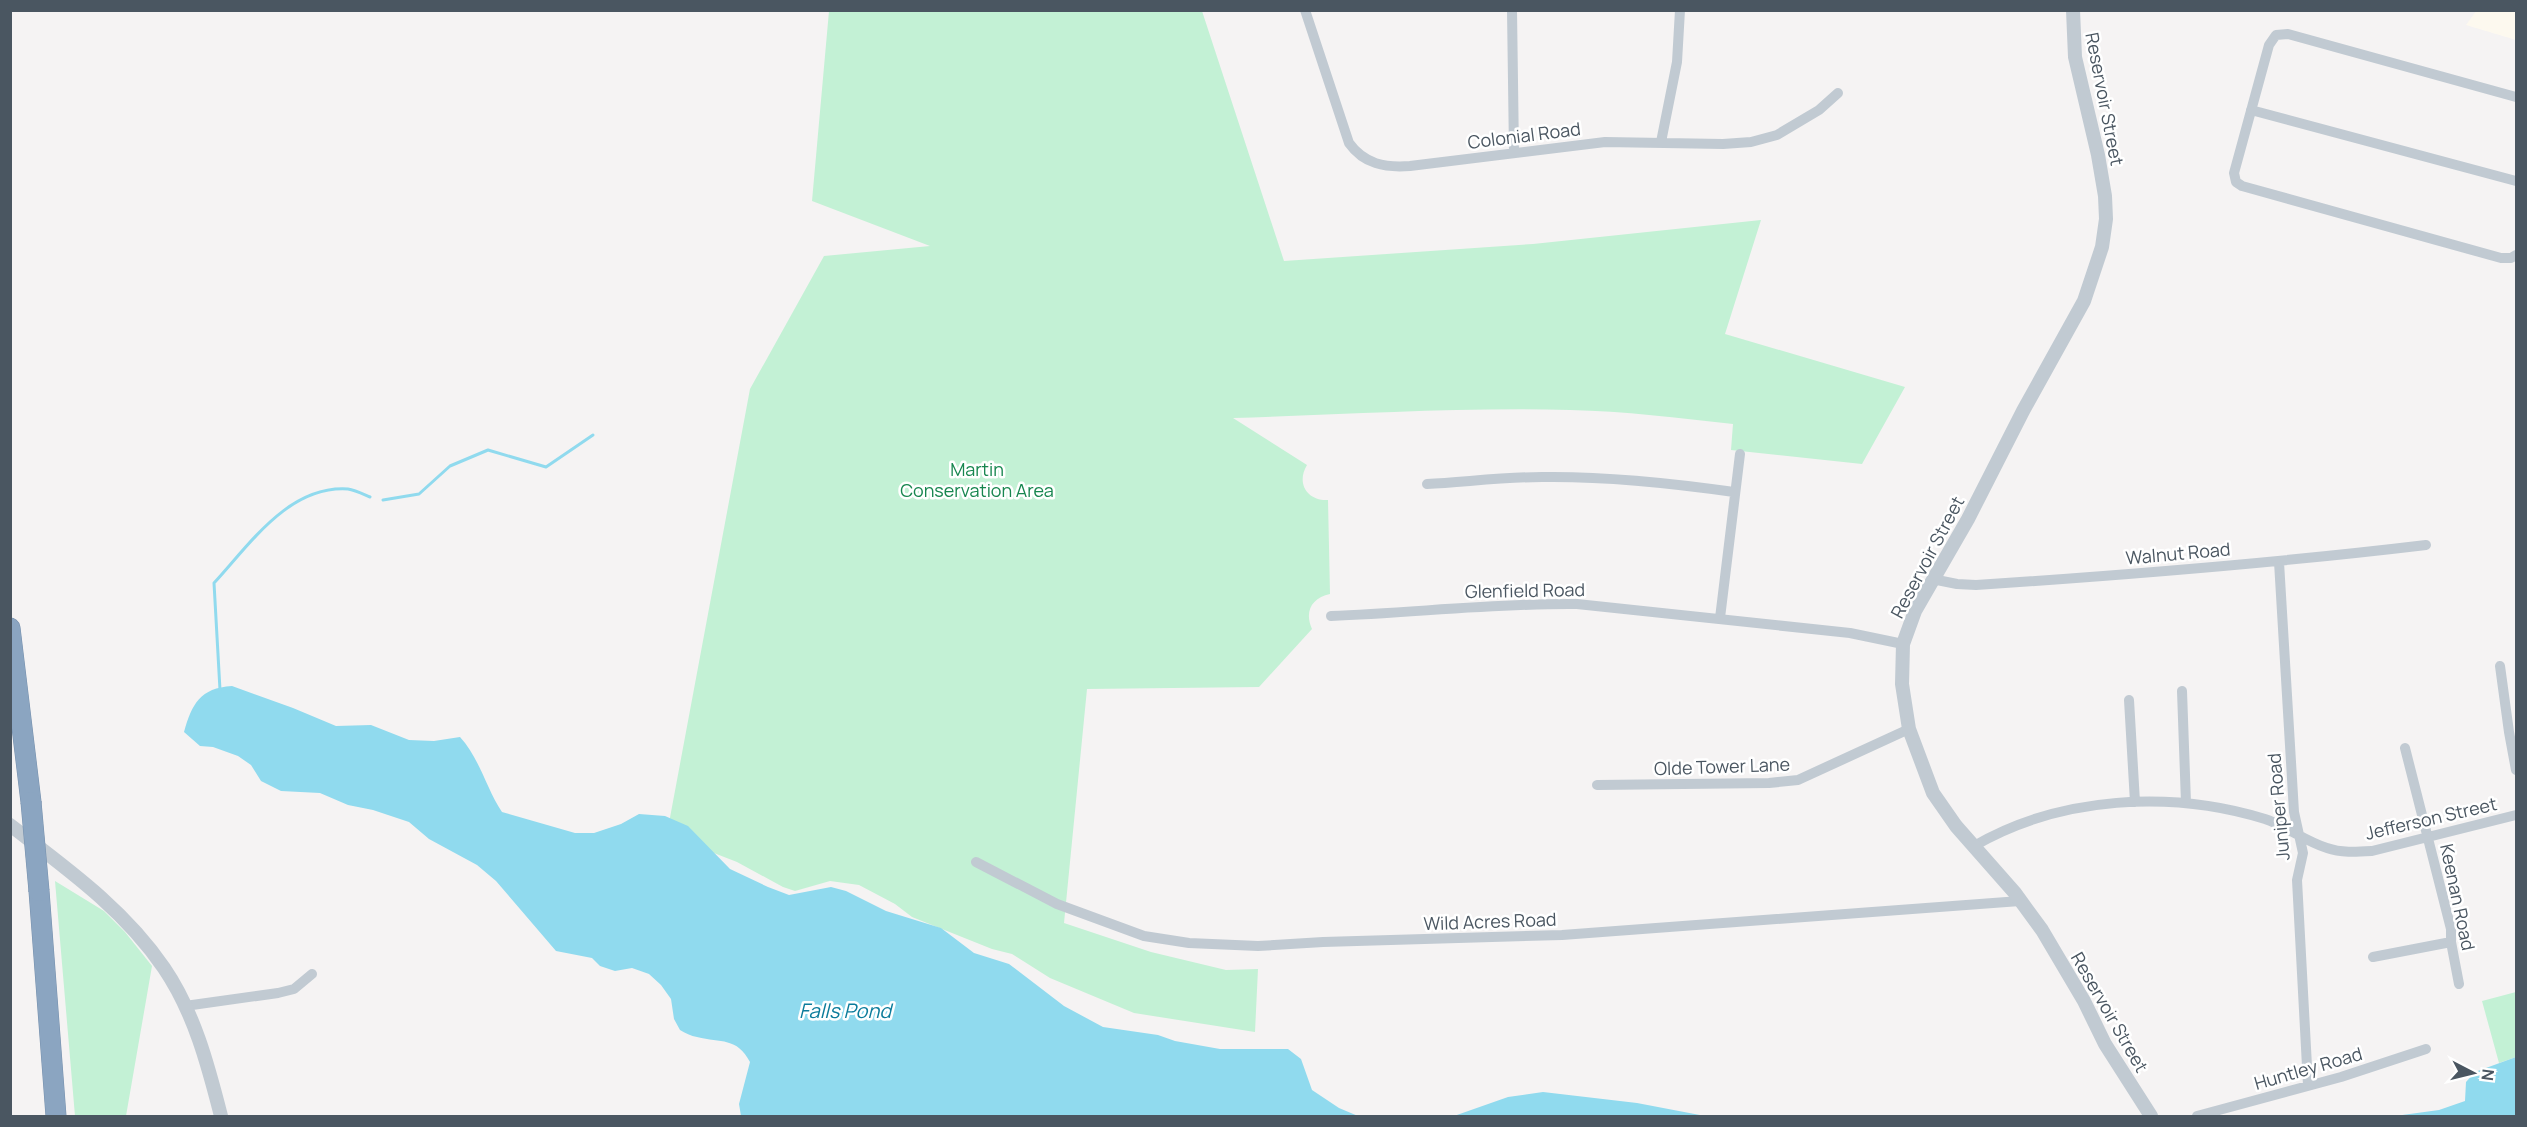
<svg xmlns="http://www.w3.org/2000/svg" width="2527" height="1127" font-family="Manrope,sans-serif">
<rect width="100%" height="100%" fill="#f5f3f3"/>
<!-- commercial -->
<path fill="#fdf9ef" d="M2476 11H2516V40L2466 25Z"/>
<!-- green -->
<path fill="#c3f1d5" d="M829 11H1202L1284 261 1533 244 1761 220 1725 334 1905 387 1862 464 1731 450 1733 424C1679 418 1624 411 1570 410 1458 407 1345 415 1233 418L1307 465C1296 483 1307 501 1328 500L1330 594C1312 598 1304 611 1312 629L1259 687 1087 689 1064 923 1151 952 1226 970 1258 969 1255 1032 1134 1013 1050 978 1012 954 992 949 912 917 895 904 859 885 830 881 795 891 783 887 737 862 701 848 666 839 750 389 824 256 930 246 812 201Z
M55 881 104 911 125 932 152 966 126 1116H75Z
M2516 992V1057L2499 1063 2482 1001Z"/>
<!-- water -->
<path fill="#90daee" d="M232 686 293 708 336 726 371 725 409 740 434 741 460 737C480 759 486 788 502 812L575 833H594L621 824 639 814 665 816 688 826 730 869 768 887 789 895 831 887 846 891 886 911 941 928 974 953 1009 964 1064 1006 1103 1027 1158 1035 1175 1041 1220 1049H1288L1301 1059 1312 1090 1339 1108 1358 1116H741L739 1104 750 1062C737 1037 721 1043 697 1037 691 1036 685 1033 680 1030L674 1019 671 999 661 985 649 974 632 968 615 971 600 966 592 958 556 951 496 881 477 865 429 839 409 822 373 810 348 805 320 793 281 791 261 781 251 765 238 756 213 747 200 746 184 732C192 704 200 688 232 686Z
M2516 1057V1116H2395L2439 1110 2465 1101 2466 1082 2475 1072Z
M1543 1092 1637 1103 1705 1116H1454L1508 1097Z"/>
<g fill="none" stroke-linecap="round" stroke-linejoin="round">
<!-- stream -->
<path stroke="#90daee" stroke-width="3" d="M383 500 419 494 450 466 488 450 546 467 593 435
M220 690 214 583C250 544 289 485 348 489 355 490 363 494 370 497"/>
<!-- motorway casing -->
<g stroke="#7690ad" stroke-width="21">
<path id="motorway" d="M10 628 31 802
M39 891 56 1116"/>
</g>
<!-- minor -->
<path stroke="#c1cad2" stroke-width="10" d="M1305 10 1349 143C1364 164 1385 168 1410 166L1605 142 1723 144 1751 142 1777 135 1819 110 1838 93
M1512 10 1514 153
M2516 97 2288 34 2276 35 2269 45 2234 173 2236 182 2242 186 2501 258H2511L2516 255
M2251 110 2516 181
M1661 142 1677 62 1680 10
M1427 484C1465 482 1504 477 1542 477 1606 476 1671 483 1734 492
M2279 562 2294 812 2303 853 2297 880 2308 1085
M1932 579 1957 584 1976 585C2126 575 2276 563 2426 545
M1331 616C1413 613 1495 603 1577 604L1850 633 1903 644
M1720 618 1740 454
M2500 666 2509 732 2516 770
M2182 691 2186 803
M2129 700 2135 802
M2405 748 2451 929V942L2459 984
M1597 785 1769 783 1798 780 1909 729
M1974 846C2060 796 2171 790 2265 819 2286 826 2305 841 2327 848 2341 853 2356 852 2372 851L2516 815
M976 862 1057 904 1144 936 1189 943 1258 946 1323 942 1562 935 2020 901
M2373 957 2451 942
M185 1006 278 993 294 989 312 974
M2197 1116 2341 1077 2426 1049"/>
<!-- tertiary -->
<path stroke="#c1cad2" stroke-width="14" d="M2073 10 2075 57 2098 155 2105 196 2106 219 2102 247 2084 301 2023 411 1968 519 1915 611 1903 644 1902 684 1909 729 1933 793 1956 826 2015 893 2042 930 2084 1001 2105 1044 2151 1116
M10 825C66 868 124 909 164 968 194 1012 208 1065 221 1116"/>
<!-- motorway -->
<use href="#motorway" stroke="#8ba5c1" stroke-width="20"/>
<!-- motorway-bridge casing -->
<g stroke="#7690ad" stroke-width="21" stroke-linecap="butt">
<path id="motorway-bridge" d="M31 802 39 891"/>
</g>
<!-- motorway-bridge -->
<use href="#motorway-bridge" stroke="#8ba5c1" stroke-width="20"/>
</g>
<g text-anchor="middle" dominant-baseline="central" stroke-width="5" stroke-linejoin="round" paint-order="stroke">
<!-- street labels -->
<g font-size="18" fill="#4a5661" stroke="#fff">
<text transform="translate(2105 99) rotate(79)">Reservoir Street</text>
<text transform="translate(1524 135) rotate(-7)">Colonial Road</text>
<text transform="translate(2178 553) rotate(-5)">Walnut Road</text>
<text transform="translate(1927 557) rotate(-62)">Reservoir Street</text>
<text transform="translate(1525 590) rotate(-1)">Glenfield Road</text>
<text transform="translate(1722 766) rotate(-2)">Olde Tower Lane</text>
<text transform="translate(2278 807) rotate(-95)">Juniper Road</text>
<text transform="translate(2431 818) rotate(-13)">Jefferson Street</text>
<text transform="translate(2458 897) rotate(78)">Keenan Road</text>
<text transform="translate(1490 921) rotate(-2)">Wild Acres Road</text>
<text transform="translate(2110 1012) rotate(60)">Reservoir Street</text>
<text transform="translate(2308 1068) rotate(-16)">Huntley Road</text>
</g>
<!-- park labels -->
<g font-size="18" fill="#17864f" stroke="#fff">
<text x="977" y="469">Martin<tspan x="977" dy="21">Conservation Area</tspan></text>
</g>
<!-- water labels -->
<g font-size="20" font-style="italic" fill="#0c7c9b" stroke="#fff">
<text x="845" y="1010">Falls Pond</text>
</g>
</g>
<!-- border -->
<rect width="2527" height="1127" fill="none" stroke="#4a5661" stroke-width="24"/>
<!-- north arrow -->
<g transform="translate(2473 1073) rotate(97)" stroke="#ffffff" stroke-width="4.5" paint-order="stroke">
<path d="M0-4.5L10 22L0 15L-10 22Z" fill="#4a5661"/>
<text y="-9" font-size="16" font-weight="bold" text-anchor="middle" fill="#4a5661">N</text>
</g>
</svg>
